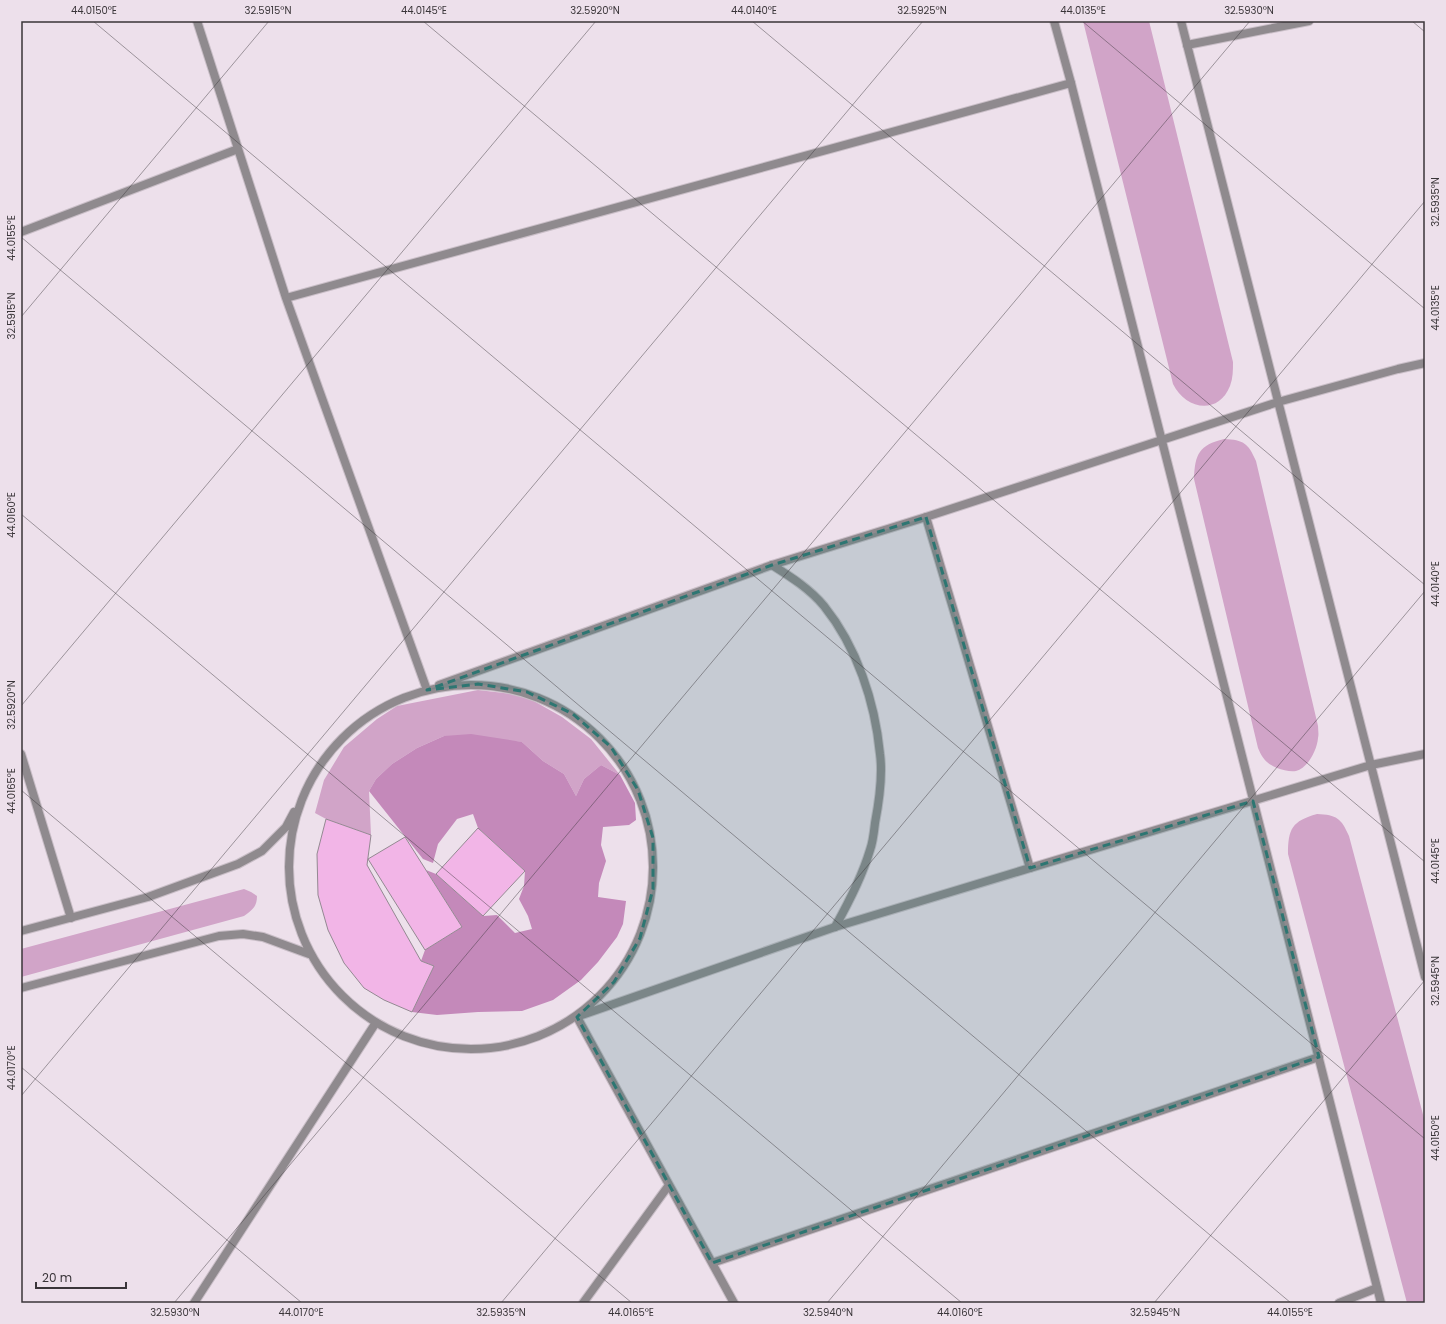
<svg xmlns="http://www.w3.org/2000/svg" width="1446" height="1324" font-family="Poppins,sans-serif">
<rect width="100%" height="100%" fill="#ede0eb"/>
<!-- green -->
<path fill="#d1a4c8" d="M1083 21H1149L1233 362C1233 370 1233 378 1230 386 1218 416 1185 409 1173 384Z
M1224 439C1244 440 1248 443 1256 461L1318 726C1318 730 1319 734 1318 738 1317 750 1308 768 1296 771 1290 772 1283 770 1277 768 1267 764 1262 758 1258 748L1194 479C1195 454 1199 445 1224 439Z
M478 690 512 694 532 700 562 717 591 739 620 775 601 765 584 779 576 796 564 774 543 761 522 742 444 736 417 748 392 764 376 779 369 791 371 835 326 819 315 813 324 780 344 747 377 719 397 706Z
M1317 814C1337 815 1341 818 1349 836L1425 1122V1303H1407L1288 854C1288 829 1292 821 1317 814Z
M244 889 251 892 257 896C257 907 252 910 244 916L21 977V949Z"/>
<!-- forest -->
<path fill="#c489ba" d="M471 734 522 742 543 761 564 774 576 796 584 779 601 765 620 775 635 803 636 820 629 825 603 827 601 845 606 861 599 883 598 897 626 901 623 924 617 937 598 962 581 980 553 1000 522 1011 478 1012 437 1015 412 1012 434 966 421 961 425 950 462 927 426 870 436 874 483 916 497 915 515 933 532 929 528 916 519 899 524 886 525 871 478 828 473 814 457 819 438 844 433 863 423 859 369 791 376 779 392 764 417 748 444 736Z"/>
<!-- building -->
<path fill="#f2b5e7" stroke="#948992" d="M326 819 371 835 367 865 421 961 434 966 412 1012 384 1000 364 988 344 963 328 930 318 895 317 854Z
M478 828 525 871 483 916 436 874Z
M405 837 462 927 425 950 368 859Z"/>
<g fill="none" stroke-linecap="round" stroke-linejoin="round">
<!-- minor casing -->
<g stroke="#c9bec7" stroke-width="10">
<path id="minor" d="M197 21 286 298 427 690
M1187 45 1309 21
M21 232 238 149
M286 298 1071 83
M926 517 1030 868
M772 565C791 577 810 589 824 606 857 647 875 702 880 754 883 776 879 802 875 823 874 832 873 842 870 850 862 877 849 902 835 927
M21 754 71 918
M577 1017 734 1303
M712 1263 1319 1057
M194 1303 375 1024
M583 1303 669 1185
M1339 1303 1377 1288"/>
</g>
<!-- tertiary casing -->
<g stroke="#c9bec7" stroke-width="10">
<path id="tertiary" d="M1054 21 1071 83 1381 1303
M1181 21 1425 977
M289 867a182 182 0 1 1 364 0a182 182 0 1 1-364 0Z
M439 685 772 565 926 517 1278 402 1398 369 1425 363
M21 931 148 897 238 864 262 851 286 827 294 812
M21 988 219 936 243 934 263 937 309 954
M579 1016 835 927 1371 765 1425 754"/>
</g>
<!-- minor -->
<use href="#minor" stroke="#8f8a8e" stroke-width="8"/>
<!-- tertiary -->
<use href="#tertiary" stroke="#8f8a8e" stroke-width="8"/>
</g>
<!-- marked area -->
<path fill="#2d7672" fill-opacity="0.2" stroke="#2d7672" stroke-width="3" stroke-dasharray="8 5" stroke-linejoin="round" d="M926 517 1030 868 1253 801 1319 1057 712 1263 577 1017 614 982 640 938 653 889V838L638 790 611 747 573 714 527 692 478 684 427 690 772 565Z"/>
<!-- ticks -->
<path fill="none" stroke="#3a3539" stroke-width="1" stroke-opacity="0.45" d="M93 21 1425 1139M423 21 1425 862M752 21 1425 585M1082 21 1425 309M1412 21 1425 32M21 237 1291 1303M21 317 269 21M21 514 962 1303M21 706 596 21M21 790 632 1303M21 1067 302 1303M21 1096 923 21M174 1303 1250 21M501 1303 1425 201M827 1303 1425 591M1154 1303 1425 980"/>
<!-- border -->
<rect width="1446" height="1324" fill="none" stroke="#ede0eb" stroke-width="44"/>
<!-- scale -->
<path d="M36 1282v6h90v-6" fill="none" stroke="#3a3539" stroke-width="2"/>
<text x="42" y="1282" font-size="12" fill="#3a3539" stroke="#ede0eb" stroke-width="3" paint-order="stroke">20 m</text>
<rect x="22" y="22" width="1402" height="1280" fill="none" stroke="#3a3539" stroke-width="1.5"/>
<g font-size="10" text-anchor="middle" fill="#3a3539">
<text x="94" y="14">44.0150°E</text>
<text x="268" y="14">32.5915°N</text>
<text x="424" y="14">44.0145°E</text>
<text x="595" y="14">32.5920°N</text>
<text x="754" y="14">44.0140°E</text>
<text x="922" y="14">32.5925°N</text>
<text x="1083" y="14">44.0135°E</text>
<text x="1249" y="14">32.5930°N</text>
<text transform="translate(1435 202) rotate(-90)" y="4">32.5935°N</text>
<text transform="translate(11 238) rotate(-90)" y="4">44.0155°E</text>
<text transform="translate(1435 308) rotate(-90)" y="4">44.0135°E</text>
<text transform="translate(11 316) rotate(-90)" y="4">32.5915°N</text>
<text transform="translate(11 515) rotate(-90)" y="4">44.0160°E</text>
<text transform="translate(1435 584) rotate(-90)" y="4">44.0140°E</text>
<text transform="translate(11 705) rotate(-90)" y="4">32.5920°N</text>
<text transform="translate(11 791) rotate(-90)" y="4">44.0165°E</text>
<text transform="translate(1435 861) rotate(-90)" y="4">44.0145°E</text>
<text transform="translate(1435 981) rotate(-90)" y="4">32.5945°N</text>
<text transform="translate(11 1068) rotate(-90)" y="4">44.0170°E</text>
<text transform="translate(1435 1138) rotate(-90)" y="4">44.0150°E</text>
<text x="175" y="1316">32.5930°N</text>
<text x="301" y="1316">44.0170°E</text>
<text x="501" y="1316">32.5935°N</text>
<text x="631" y="1316">44.0165°E</text>
<text x="828" y="1316">32.5940°N</text>
<text x="960" y="1316">44.0160°E</text>
<text x="1155" y="1316">32.5945°N</text>
<text x="1290" y="1316">44.0155°E</text>
</g>
</svg>
